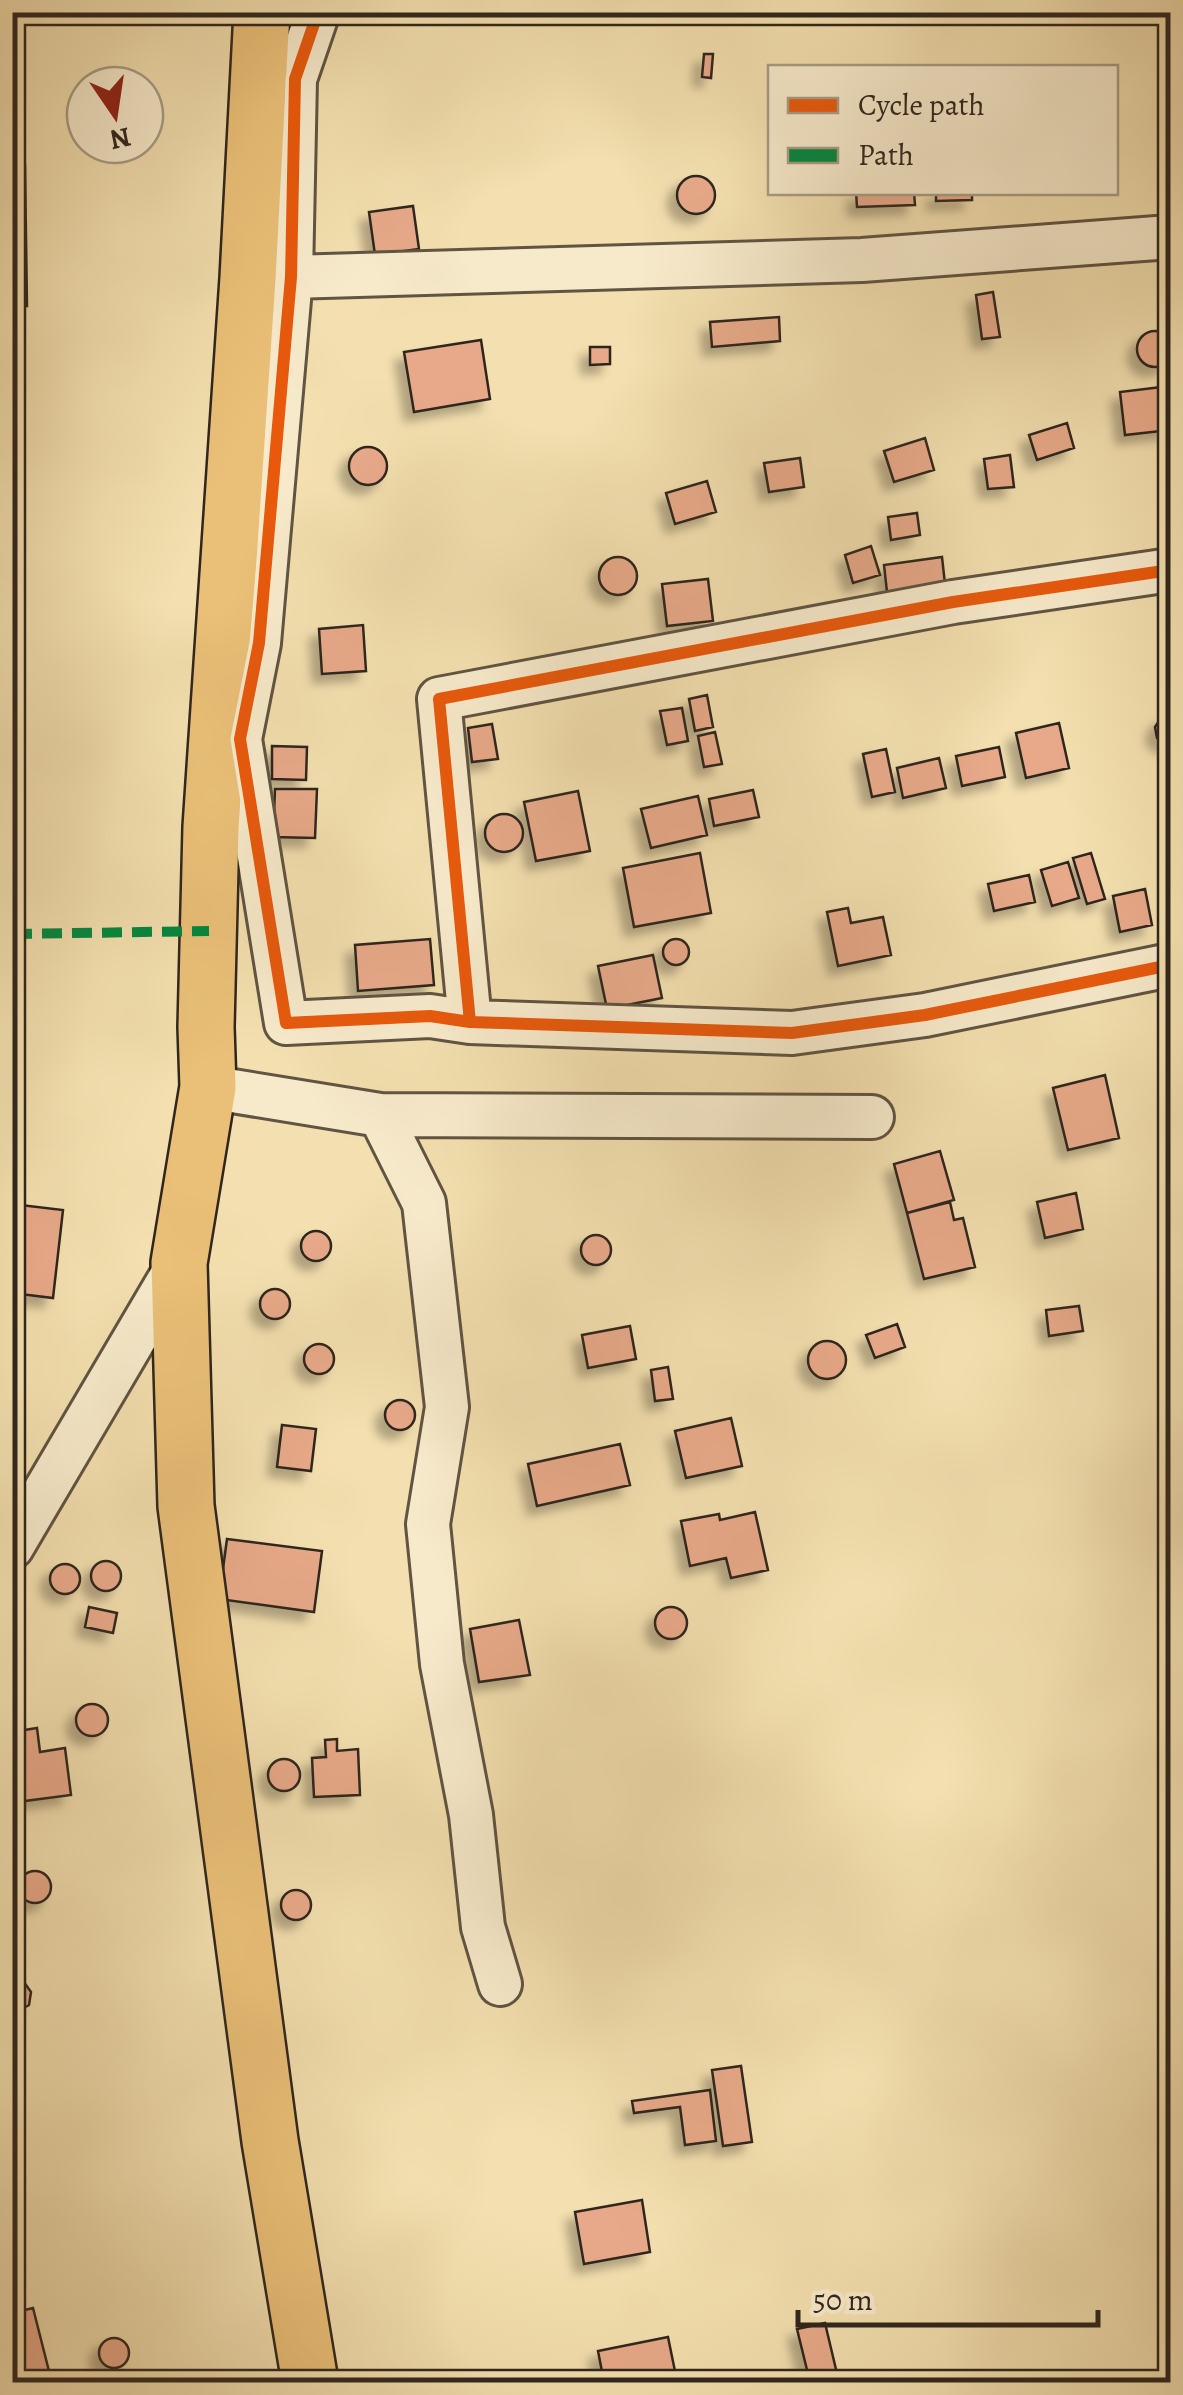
<svg xmlns="http://www.w3.org/2000/svg" width="1183" height="2395" font-family="Alegreya,serif">
<defs>
<filter id="shadow"><feDropShadow dx="-9" dy="9" stdDeviation="5" flood-color="#0004"/></filter>
</defs>
<rect width="100%" height="100%" fill="#f3dfaf"/>
<filter id="stains"><feTurbulence type="fractalNoise" baseFrequency=".002" numOctaves="4"/><feColorMatrix values="0 0 0 0 .2 0 0 0 0 .09 0 0 0 0 .02 0 0 0 .5 -.17"/></filter>
<radialGradient id="worn" r=".72"><stop offset=".6" stop-color="#630" stop-opacity="0"/><stop offset="1" stop-color="#630" stop-opacity=".3"/></radialGradient>
<!-- building -->
<path fill="#e7a989" stroke="#2f261e" stroke-width="2.5" filter="url(#shadow)" d="M704 54H713L711 78 702 77Z
M25 166 27 306 12 307V167Z
M677 195a19 19 0 1 1 38 0a19 19 0 1 1-38 0Z
M856 192H914L915 205 857 207Z
M936 192H972V200L936 201Z
M413 206 419 249 375 255 369 212Z
M993 292 1000 337 982 339 976 295Z
M779 317 780 341 712 347 710 322Z
M1137 349a18 18 0 1 1 36 0a18 18 0 1 1-36 0Z
M481 340 490 399 414 412 404 352Z
M590 347H610V364L590 365Z
M1170 386V430L1125 435 1120 392Z
M1067 423 1074 448 1037 460 1029 435Z
M925 438 934 470 894 482 884 451Z
M349 466a19 19 0 1 1 38 0a19 19 0 1 1-38 0Z
M1010 455 1014 487 988 489 984 459Z
M800 458 804 487 769 492 764 463Z
M707 481 716 512 675 524 666 493Z
M917 513 920 535 891 540 888 517Z
M871 546 880 575 853 583 845 555Z
M599 576a19 19 0 1 1 38 0a19 19 0 1 1-38 0Z
M942 557 946 593 888 601 884 565Z
M708 579 713 621 667 626 662 584Z
M363 625 366 671 322 674 319 629Z
M707 695 713 727 695 731 689 699Z
M682 708 688 741 667 745 660 711Z
M1170 715V744H1167L1157 738 1155 727 1161 718Z
M1059 723 1069 768 1026 778 1016 733Z
M492 724 498 759 472 762 468 728Z
M715 732 722 764 704 767 698 736Z
M272 746 307 747 306 780 272 779Z
M999 747 1005 777 962 786 956 756Z
M886 749 895 792 872 797 863 754Z
M939 758 946 788 903 798 897 768Z
M275 789H317L315 838 273 837Z
M753 790 759 817 714 826 709 799Z
M578 791 590 851 536 861 524 802Z
M698 796 707 835 651 848 641 809Z
M485 833a19 19 0 1 1 38 0a19 19 0 1 1-38 0Z
M700 853 711 913 634 927 623 868Z
M1091 853 1105 899 1087 904 1073 858Z
M1068 862 1079 898 1052 906 1041 870Z
M1029 875 1035 902 994 911 988 884Z
M1145 889 1152 925 1120 932 1113 896Z
M848 908 851 923 883 917 891 955 838 966 827 912Z
M430 939 434 985 358 991 355 945Z
M663 952a13 13 0 1 1 26 0a13 13 0 1 1-26 0Z
M653 955 662 998 607 1009 598 966Z
M1105 1075 1119 1138 1068 1150 1053 1088Z
M940 1151 954 1200 907 1213 894 1164Z
M1076 1193 1083 1229 1045 1238 1037 1202Z
M950 1202 954 1220 963 1218 975 1267 924 1279 907 1213Z
M12 1204 63 1210 53 1298 12 1293Z
M301 1246a15 15 0 1 1 30 0a15 15 0 1 1-30 0Z
M581 1250a15 15 0 1 1 30 0a15 15 0 1 1-30 0Z
M260 1304a15 15 0 1 1 30 0a15 15 0 1 1-30 0Z
M1079 1306 1083 1331 1049 1336 1046 1310Z
M897 1324 905 1347 875 1358 866 1335Z
M630 1326 636 1359 588 1368 582 1335Z
M808 1360a19 19 0 1 1 38 0a19 19 0 1 1-38 0Z
M304 1359a15 15 0 1 1 30 0a15 15 0 1 1-30 0Z
M668 1367 673 1399 655 1401 651 1370Z
M385 1415a15 15 0 1 1 30 0a15 15 0 1 1-30 0Z
M731 1418 742 1466 686 1478 675 1431Z
M282 1425 316 1429 311 1471 277 1467Z
M620 1444 630 1485 537 1506 528 1464Z
M755 1512 768 1570 731 1578 726 1558 690 1566 681 1521 719 1514 720 1520Z
M227 1539 322 1551 314 1612 219 1599Z
M91 1576a15 15 0 1 1 30 0a15 15 0 1 1-30 0Z
M50 1579a15 15 0 1 1 30 0a15 15 0 1 1-30 0Z
M89 1607 117 1613 113 1633 85 1627Z
M655 1623a16 16 0 1 1 32 0a16 16 0 1 1-32 0Z
M519 1620 530 1675 479 1682 470 1629Z
M76 1720a16 16 0 1 1 32 0a16 16 0 1 1-32 0Z
M37 1728 40 1752 65 1748 71 1795 17 1802 12 1732Z
M337 1739V1751L358 1749 360 1795 314 1797 312 1758 326 1757 325 1740Z
M268 1775a16 16 0 1 1 32 0a16 16 0 1 1-32 0Z
M19 1887a16 16 0 1 1 32 0a16 16 0 1 1-32 0Z
M281 1905a15 15 0 1 1 30 0a15 15 0 1 1-30 0Z
M12 1979 24 1982 31 1992 29 2005 18 2011H12Z
M741 2066 752 2142 723 2146 712 2070Z
M710 2090 716 2141 685 2145 680 2107 634 2113 632 2101Z
M642 2200 650 2252 584 2264 575 2212Z
M33 2308 51 2379 26 2382 12 2328V2313Z
M825 2323 839 2382H810L797 2329Z
M668 2337 677 2381 604 2382 598 2351Z
M99 2353a15 15 0 1 1 30 0a15 15 0 1 1-30 0Z"/>
<g fill="none" stroke-linecap="round" stroke-linejoin="round">
<!-- minor casing -->
<g stroke="#605442" stroke-width="48">
<path id="minor" d="M318 12 295 79 291 277 259 643 240 739 286 1023 430 1016 470 1022 792 1033 925 1015 1170 965
M291 277 862 260 1170 237
M470 1022 439 699 953 602 1170 570
M208 1087 380 1115 424 1203 447 1407 428 1524 442 1664 471 1815 483 1927 500 1984
M380 1115 872 1117
M12 1547 179 1263"/>
</g>
<!-- major casing -->
<g stroke="#2f261e" stroke-width="60">
<path id="major" d="M262 12 248 278 211 827 206 1027 208 1087 179 1263 186 1506 270 2141 310 2382"/>
</g>
<!-- minor -->
<use href="#minor" stroke="#f7eacb" stroke-width="42"/>
<!-- major -->
<use href="#major" stroke="#eac078" stroke-width="55"/>
<!-- quiet -->
<path stroke="#00873e" stroke-width="10" stroke-dasharray="20 10" stroke-linecap="butt" d="M12 934 209 931"/>
<!-- cycleway casing -->
<g stroke="#f7eacb" stroke-width="19">
<path id="cycleway" d="M318 12 295 79 291 277 259 643 240 739 286 1023 430 1016 470 1022 792 1033 925 1015 1170 965
M470 1022 439 699 953 602 1170 570"/>
</g>
<!-- cycleway -->
<use href="#cycleway" stroke="#e8590c" stroke-width="12"/>
</g>
<!-- margin -->
<rect width="1183" height="2395" fill="none" stroke="#f3dfaf" stroke-width="50"/>
<rect x="15" y="15" width="1153" height="2365" fill="none" stroke="#2f261e" stroke-width="5"/>
<rect x="25" y="25" width="1133" height="2345" fill="none" stroke="#2f261e" stroke-width="2.5"/>
<!-- legend -->
<rect x="768" y="65" width="350" height="130" fill="#f7eacb" stroke="#a79c86" stroke-width="2.5"/>
<rect x="788" y="98" width="50" height="15" fill="#e8590c" stroke="#a79c86" stroke-width="2.5"/>
<text x="858" y="115" font-size="30" fill="#2f261e">Cycle path</text>
<rect x="788" y="148" width="50" height="15" fill="#00873e" stroke="#a79c86" stroke-width="2.5"/>
<text x="858" y="165" font-size="30" fill="#2f261e">Path</text>
<!-- north arrow -->
<g transform="translate(115 115) rotate(167)"><circle r="48" fill="#f7eacb" stroke="#a79c86" stroke-width="2.5"/>
<path d="M0-8L18 38L0 25L-18 38Z" fill="#8f2418"/>
<text y="-15" font-size="28" font-weight="bold" text-anchor="middle" fill="#2f261e">N</text>
</g>
<!-- scale -->
<path d="M798 2310v15h300v-15" fill="none" stroke="#2f261e" stroke-width="5"/>
<text x="813" y="2310" font-size="30" fill="#2f261e" stroke="#f7eacb" stroke-width="8" paint-order="stroke">50 m</text>
<rect width="100%" height="100%" filter="url(#stains)"/>
<rect width="100%" height="100%" fill="url(#worn)"/>
</svg>
